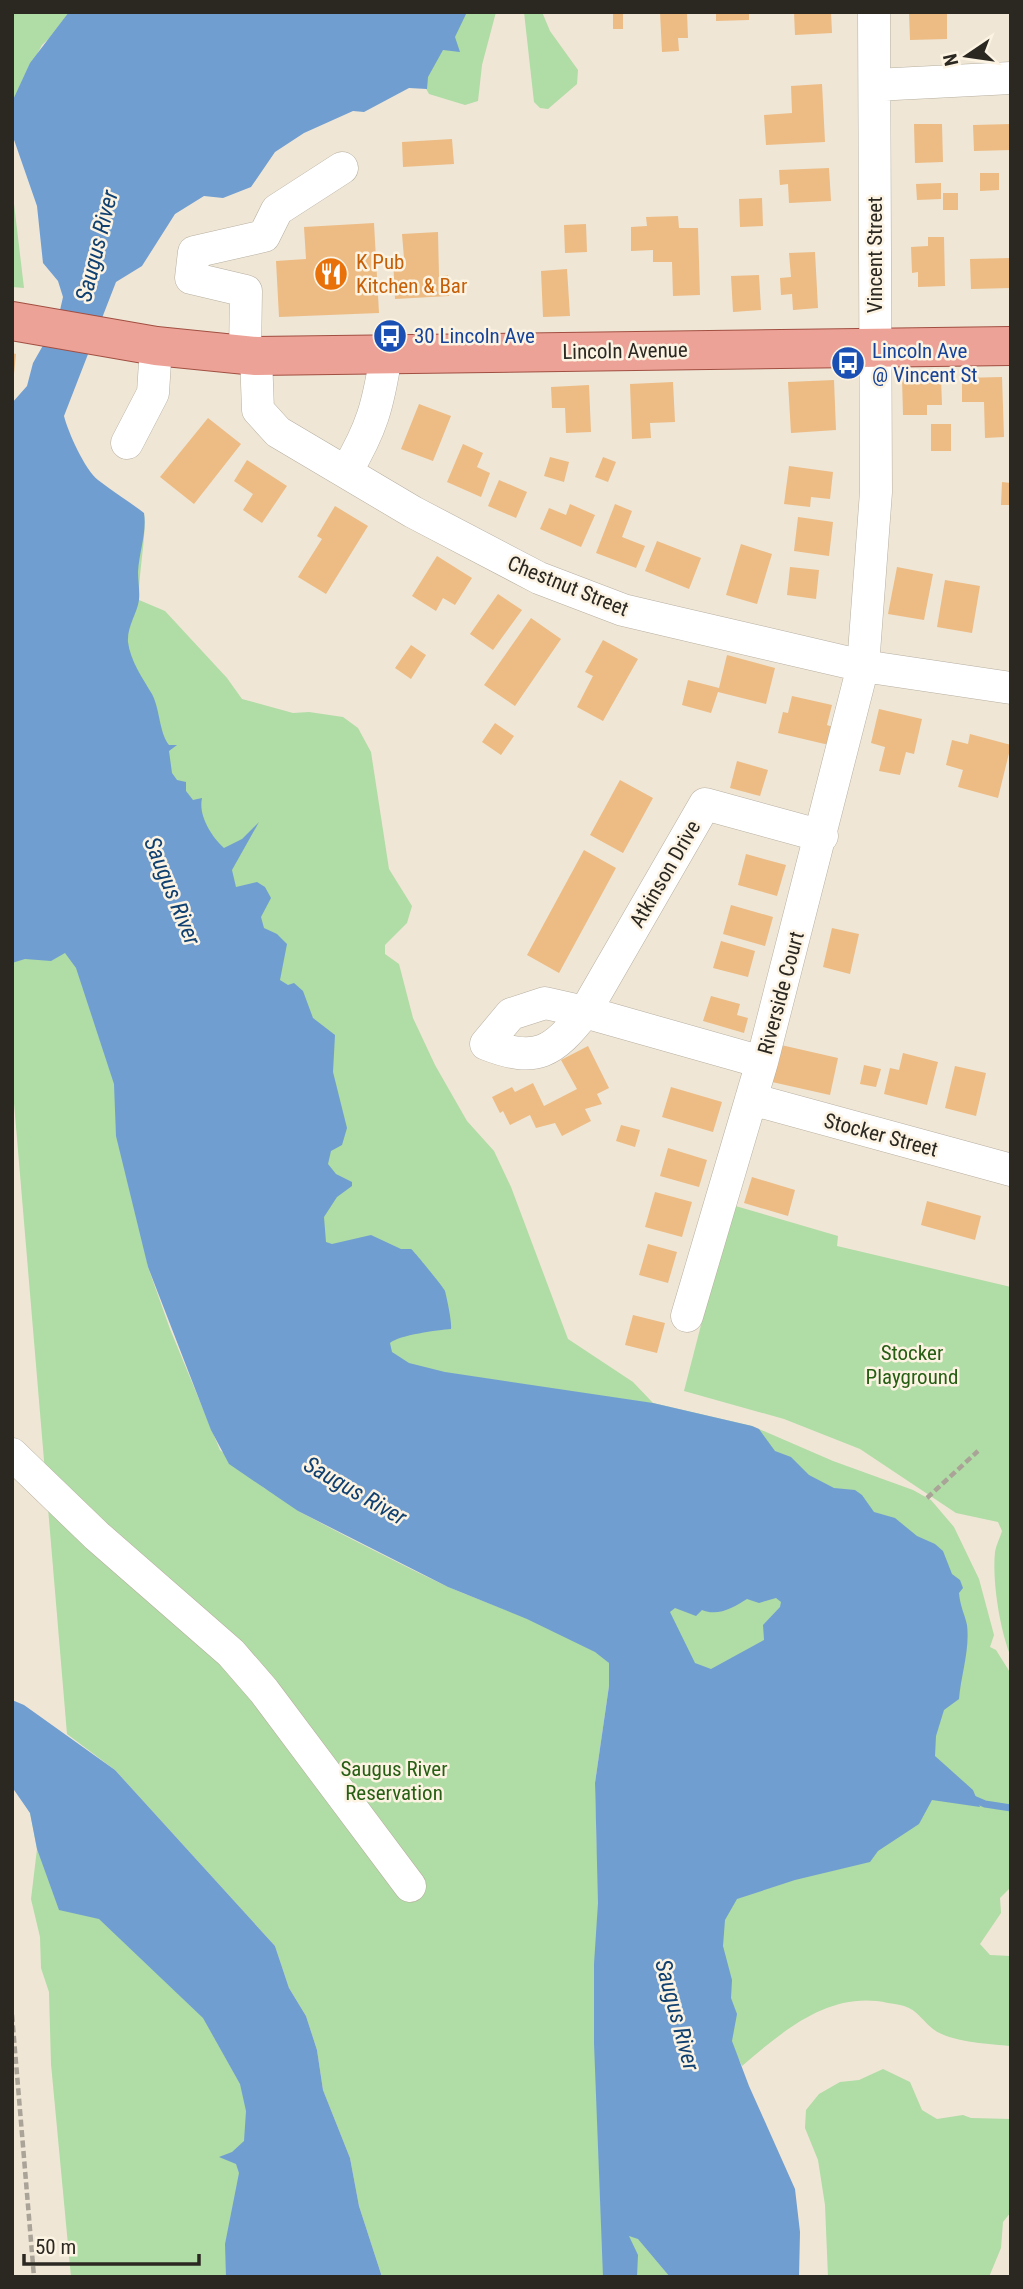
<svg xmlns="http://www.w3.org/2000/svg" width="1023" height="2289" font-family="'Roboto Condensed',sans-serif">
<rect width="100%" height="100%" fill="#efe6d6"/>
<!-- green -->
<path fill="#b0dca5" d="M12 12H69L57 31 42 45 12 102Z
M383 12H496L482 65 478 101 465 105 429 94Z
M524 12H542L550 31 578 70 577 84 548 109 540 108 534 102Z
M12 187 24 288 12 287Z
M35 504 144 513C147 536 138 573 139 600L165 611 227 678 242 699 293 713 309 712 343 717 358 728 371 752 389 869 412 906 407 923 385 945V954L399 964 413 1018 435 1065 467 1121 494 1151 511 1187 568 1339 633 1382 653 1403 752 1426 833 1461 913 1490 931 1500 954 1527 979 1579 994 1635 990 1647 996 1650 1011 1674V1887L1000 1898 1001 1913 980 1944 990 1955 1011 1956V2046C990 2044 949 2042 933 2029 925 2023 919 2013 909 2008 903 2005 895 2004 888 2003 830 1990 783 2031 742 2066L714 2008 713 1688 389 1431Z
M45 698 148 1267 170 1329 220 1450 264 1488 280 1496 298 1511C347 1537 396 1562 446 1586 477 1600 594 1640 609 1663V1686L595 1783 597 1852 691 2277H382L359 2206 350 2158 323 2090 317 2050 306 2016 289 1988 275 1946 115 1770 67 1734 12 1079V736Z
M732 1205 838 1236 837 1246 1011 1287V1657C1000 1630 992 1581 995 1552 996 1545 1000 1538 1002 1531L998 1522 956 1513 860 1449 784 1419 684 1391Z
M16 1790 235 2053 281 2277H71L51 2064 49 1992 41 1968 40 1937 31 1899 37 1849 30 1813Z
M883 2069 910 2082 922 2110 937 2119 963 2115 971 2118 1011 2119V2212L1003 2222 1001 2248 989 2277H828L825 2205 818 2160 805 2128 806 2110 819 2094 840 2082 859 2080Z"/>
<!-- water -->
<path fill="#709ed1" fill-rule="evenodd" d="M69 12H467L455 37 460 52 443 50 428 77 427 89 409 88 364 112 353 111 304 133 275 152 251 187 223 198 204 196 175 214 142 266 116 282 64 416C68 432 85 470 98 480 113 492 129 501 144 513 147 533 139 552 138 572 138 581 140 591 139 600 137 614 127 626 128 642 130 660 143 679 152 694 160 709 159 732 169 745H177L169 751 172 773 177 780 186 782V791L193 800 202 798C198 816 212 837 224 848L242 839 259 822 232 870 236 887 257 882 265 887 271 898 261 917 264 928 277 934 287 944 280 980 288 985 294 983 303 991 313 1018 335 1035 333 1072 347 1128 342 1145 331 1151 328 1164 336 1174 352 1182V1186L337 1197 324 1217 326 1242 332 1244 371 1235 401 1249H411C414 1251 444 1288 445 1291 447 1299 452 1322 451 1329 438 1330 399 1335 390 1343L392 1352 409 1363 445 1372 653 1403 752 1426 759 1429 775 1451 791 1457 809 1475 834 1488 855 1490 862 1495 874 1512 895 1518 917 1536 935 1544 943 1551 952 1574 960 1580 963 1588 959 1593C960 1606 965 1615 967 1625 970 1650 961 1675 959 1699L944 1710 936 1736 935 1756 973 1790 980 1807 932 1800 919 1824 878 1851 870 1862 795 1880 737 1899 725 1920 723 1946 732 1980 731 1998 737 2014 732 2041 749 2086 795 2189 800 2232 799 2277H670L638 2239 629 2236 638 2255 637 2277H603L594 2043V1964L598 1903 595 1783 609 1686V1663L595 1652 527 1619 448 1587 298 1511 229 1464 211 1430 148 1267 116 1136 114 1084 76 968 65 953 51 961 25 959 12 963V403L27 386 33 363 58 319 63 297 58 281 43 263 37 206 12 134V102L30 63ZM776 1598 781 1602 780 1607 763 1625 764 1640 711 1669 695 1663 670 1612 675 1608 696 1616 702 1610C718 1617 734 1607 747 1599L759 1603Z
M12 1700 24 1705 115 1770 275 1946 289 1988 306 2016 317 2050 323 2090 350 2158 359 2206 382 2277H226L225 2244 239 2173 236 2164 219 2157 232 2152 244 2141 246 2111 240 2084 203 2018 99 1919 59 1910 37 1849 30 1813 12 1787Z"/>
<g fill="none" stroke-linecap="round" stroke-linejoin="round">
<!-- stream -->
<path stroke="#709ed1" stroke-width="7" d="M971 1798 985 1804 1011 1808"/>
</g>
<!-- building -->
<path fill="#ecbc84" d="M613 12H623V29H613Z
M660 12H687L688 38H678L679 51 662 52Z
M716 12H749V20L716 21Z
M794 12H831L832 33 795 35Z
M909 12H947V39L910 40Z
M822 84 825 142 766 145 764 115 792 113 791 86Z
M914 124H942L943 162 915 163Z
M1011 124V150L974 151 973 125Z
M452 139 454 164 403 167 402 142Z
M829 168 831 201 789 203 788 184 780 185 779 170Z
M980 173H999V190L980 191Z
M941 183V199L917 200 916 184Z
M943 193H958V210H943Z
M762 198 763 226 740 227 739 199Z
M678 216 679 228H698L700 295 673 296 672 262H653V250L631 251V227L647 226 646 217Z
M374 223 379 313 279 317 276 261 306 259 304 227Z
M586 224 587 252 565 253 564 225Z
M438 232 439 276 448 275 449 296 395 299 393 258H404L402 234Z
M928 237H944L945 286 918 287V272L912 273 911 247 928 246Z
M815 252 818 308 793 310 792 294 781 295 780 278 791 277 789 253Z
M1011 258V288L971 289 970 259Z
M567 269 570 316 543 317 541 271Z
M759 275 761 310 733 312 731 276Z
M12 353 16 354 14 374 12 373Z
M941 377 942 405H927V415H903L902 378Z
M1002 377 1004 437 985 438 984 402H962V378Z
M834 380 836 430 791 433 788 382Z
M673 382 675 422 650 423 651 438 632 439 630 384Z
M589 385 591 432 566 433 565 408H552L551 387Z
M419 404 451 416 433 461 401 449Z
M208 418 241 444 194 504 160 477Z
M931 424H951V451H931Z
M463 444 483 453 477 467 490 473 481 497 447 482Z
M550 457 569 462 564 482 544 476Z
M603 457 616 462 608 482 595 477Z
M247 460 287 486 262 523 243 510 253 494 234 481Z
M789 466 833 472 830 499 811 497 810 507 784 504Z
M499 480 527 492 516 518 488 506Z
M1002 482 1011 483V505H1001Z
M570 504 595 515 581 547 540 529 549 508 566 515Z
M615 504 632 511 622 537 645 546 636 568 596 553Z
M335 506 368 526 326 594 298 577 322 539 317 536Z
M798 517 833 522 829 556 794 551Z
M657 541 701 558 689 589 645 571Z
M741 544 772 554 757 604 726 595Z
M437 556 472 578 455 605 443 598 436 611 412 596Z
M790 567 819 570 816 599 787 595Z
M897 567 933 574 924 620 888 614Z
M945 580 980 586 972 633 937 627Z
M498 594 522 610 493 650 470 634Z
M531 618 561 639 515 706 484 685Z
M603 640 638 659 603 721 577 707 593 676 585 672Z
M411 645 426 655 411 679 395 668Z
M727 655 775 668 766 704 718 692 711 713 682 705 688 680 719 688Z
M792 696 832 705 827 725 833 727 829 745 778 733 783 712 788 713Z
M879 709 922 719 914 754 906 752 900 775 879 771 885 747 871 743Z
M495 723 514 736 501 755 482 742Z
M970 734 1011 745 998 798 958 787 963 770 946 765 952 740 968 744Z
M737 761 768 770 760 796 730 788Z
M620 780 653 798 623 853 590 835Z
M584 850 616 868 559 973 527 955Z
M746 854 786 865 777 896 738 885Z
M731 905 773 917 765 946 723 934Z
M832 928 859 934 850 974 823 967Z
M721 941 755 951 748 977 713 968Z
M711 996 740 1004 737 1015 748 1018 744 1033 703 1021Z
M781 1045 838 1058 830 1095 772 1082Z
M588 1046 609 1088 597 1094 602 1104 585 1109 591 1121 562 1136 555 1123 536 1128 530 1115 510 1125 503 1111 500 1113 492 1097 512 1087 515 1092 533 1083 544 1106 577 1089 561 1060Z
M903 1053 938 1062 927 1105 884 1094 890 1068 899 1070Z
M864 1065 881 1069 876 1087 860 1084Z
M955 1066 986 1073 976 1116 945 1108Z
M671 1087 722 1102 713 1132 662 1117Z
M621 1125 640 1130 635 1147 616 1141Z
M668 1148 707 1160 699 1187 660 1176Z
M752 1177 795 1190 788 1216 744 1203Z
M655 1192 692 1202 682 1237 645 1227Z
M927 1201 981 1216 975 1240 921 1225Z
M648 1244 677 1252 668 1283 639 1275Z
M633 1315 665 1323 657 1353 625 1345Z"/>
<g fill="none" stroke-linecap="round" stroke-linejoin="round">
<!-- minor casing -->
<g stroke="#b7afa0" stroke-width="33">
<path id="minor" d="M875 85 1011 78
M245 355 246 291 191 278 194 252 264 236 277 210 342 168
M256 356 258 410 278 432 413 512 539 578 623 610 674 622 863 666 1011 688
M127 443 153 393 156 346
M346 472C372 428 378 406 386 355
M545 1003 585 1012C553 1052 537 1064 486 1044L511 1014Z
M762 1062 585 1012 705 804 822 836
M751 1099 1011 1170
M687 1316 762 1062 863 666 876 492 874 12
M12 1454 97 1536 231 1653 264 1691 410 1886"/>
</g>
<!-- major casing -->
<g stroke="#a14f41" stroke-width="40">
<path id="major" d="M12 321 156 346 256 356 1011 346"/>
</g>
<!-- path -->
<path stroke="#aaa397" stroke-width="4.5" stroke-dasharray="7 3.5" stroke-linecap="butt" d="M927 1498 978 1451
M12 2015 34 2277"/>
<!-- minor -->
<use href="#minor" stroke="#fff" stroke-width="32"/>
<!-- major -->
<use href="#major" stroke="#eda297" stroke-width="38"/>
</g>
<!-- icons -->
<defs>
<g id="restaurant-disc" transform="scale(1.75)"><circle r="9.5" fill="#e8710a" stroke="#fcf3e3"/><path d="M-5-6h1v4h1v-4h1v4h1v-4h1v5L-1.5 .5V6h-2V.5L-5-1ZM5-6V6H3V1.5H1.5Q1.5-4 5-6Z" fill="#fff"/></g>
<g id="bus-disc" transform="scale(1.75)"><circle r="9.5" fill="#1a4fb4" stroke="#fcf3e3"/><path d="M-5-6H5V4H4V6H2V4H-2V6H-4V4H-5ZM-3.5-4V0h7V-4ZM-3.5 1.2v1.5H-2V1.2ZM2 1.2v1.5H3.5V1.2Z" fill="#fff"/></g>
</defs>
<g fill-rule="evenodd">
<use href="#restaurant-disc" x="331" y="274"/>
<use href="#bus-disc" x="390" y="336"/>
<use href="#bus-disc" x="848" y="363"/>
</g>
<g text-anchor="middle" dominant-baseline="central" stroke-width="5" stroke-linejoin="round" paint-order="stroke">
<!-- street labels -->
<g font-size="21" fill="#2b2822" stroke="#fcf3e3">
<text transform="translate(875 255) rotate(-90)">Vincent Street</text>
<text transform="translate(625 351) rotate(-1)">Lincoln Avenue</text>
<text transform="translate(568 586) rotate(22)">Chestnut Street</text>
<text transform="translate(665 874) rotate(-60)">Atkinson Drive</text>
<text transform="translate(781 993) rotate(-75)">Riverside Court</text>
<text transform="translate(881 1135) rotate(15)">Stocker Street</text>
</g>
<!-- food labels -->
<g font-size="21" fill="#c56008" stroke="#fcf3e3" text-anchor="start">
<text x="356" y="262">K Pub<tspan x="356" dy="24">Kitchen &amp; Bar</tspan></text>
</g>
<!-- transit labels -->
<g font-size="21" fill="#164399" stroke="#fcf3e3" text-anchor="start">
<text x="414" y="336">30 Lincoln Ave</text>
<text x="872" y="351">Lincoln Ave<tspan x="872" dy="24">@ Vincent St</tspan></text>
</g>
<!-- park labels -->
<g font-size="21" fill="#265e13" stroke="#fcf3e3">
<text x="912" y="1353">Stocker<tspan x="912" dy="24">Playground</tspan></text>
<text x="394" y="1769">Saugus River<tspan x="394" dy="24">Reservation</tspan></text>
</g>
<!-- water labels -->
<g font-size="23" font-style="italic" fill="#0f4070" stroke="#fcf3e3">
<text transform="translate(97 246) rotate(-76)">Saugus River</text>
<text transform="translate(172 891) rotate(68)">Saugus River</text>
<text transform="translate(355 1491) rotate(30)">Saugus River</text>
<text transform="translate(677 2015) rotate(75)">Saugus River</text>
</g>
</g>
<!-- border -->
<rect width="1023" height="2289" fill="none" stroke="#2b2822" stroke-width="28"/>
<!-- north arrow -->
<g transform="translate(967 56) rotate(257)" stroke="#fcf3e3" stroke-width="5" paint-order="stroke">
<path d="M0-5L12 26L0 18L-12 26Z" fill="#2b2822"/>
<text y="-10" font-size="19" font-weight="bold" text-anchor="middle" fill="#2b2822">N</text>
</g>
<!-- scale -->
<path d="M24 2254v10h175v-10" fill="none" stroke="#2b2822" stroke-width="3.5"/>
<text x="35" y="2254" font-size="21" fill="#2b2822" stroke="#fcf3e3" stroke-width="5" paint-order="stroke">50 m</text>
</svg>
